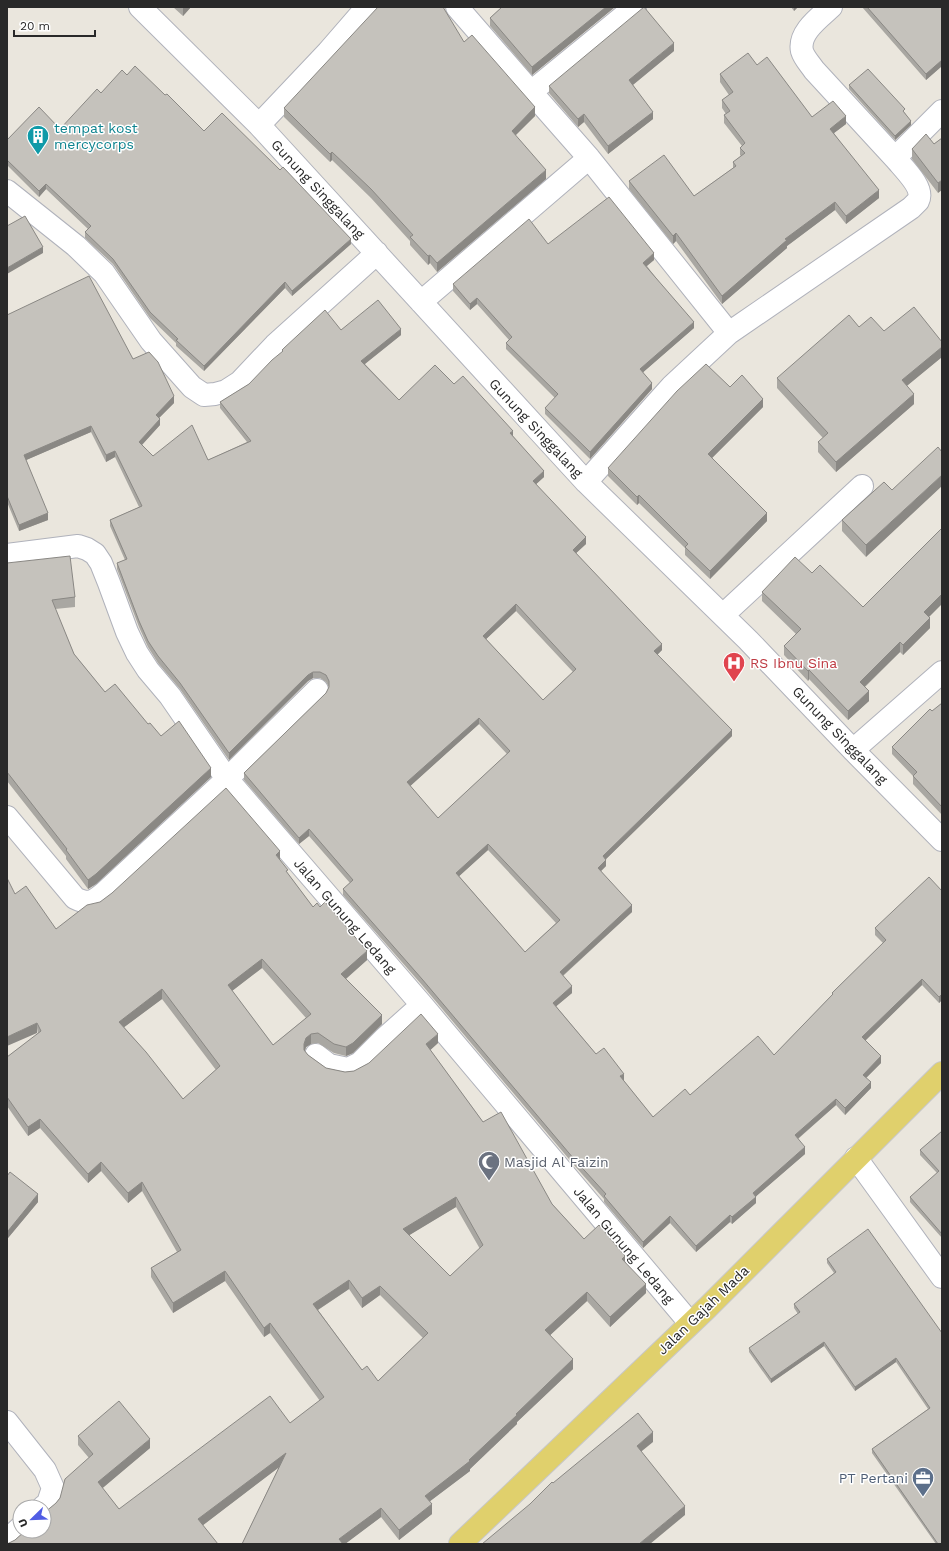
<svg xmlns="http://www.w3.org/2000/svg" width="949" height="1551" font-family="'Work Sans',sans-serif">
<rect width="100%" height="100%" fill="#eae6dd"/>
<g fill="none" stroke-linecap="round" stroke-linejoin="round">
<!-- minor casing -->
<g stroke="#b0b2bb" stroke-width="24">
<path id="minor" d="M140 7 259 125 586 482 748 640 853 750 942 840
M457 7 531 92
M635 7 531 92 589 158 729 333
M831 7C819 18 798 33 802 51 804 58 810 64 814 70L895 158
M259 125 328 52 367 7
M7 191 76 246 104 273 151 341 192 387 204 395 215 394 226 391 240 382 275 345 377 253
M421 302 589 158
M586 482 672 386 729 333 911 208C913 206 916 203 918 201 925 188 903 168 895 158L942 111
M7 555 78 546 87 549 95 554 101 563 109 583 127 632 137 653 148 670 170 696 227 779 422 1005 690 1323
M723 615 862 486
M853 750 942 672
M7 817 75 898C89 905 93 902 104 893L227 779 317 690
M316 1055 329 1065 348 1069 360 1063 384 1039 422 1005
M856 1158 942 1277
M7 1422 45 1470 53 1488 48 1503 43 1507
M7 1540 20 1528"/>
</g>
<!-- major casing -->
<g stroke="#c7c7c7" stroke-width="24">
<path id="major" d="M460 1544 707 1308 942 1073"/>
</g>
<!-- minor -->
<use href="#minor" stroke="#fff" stroke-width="22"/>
<!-- major -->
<use href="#major" stroke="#e0d06c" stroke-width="22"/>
</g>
<!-- wall -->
<path fill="#a9a7a2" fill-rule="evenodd" d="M173 7H191L183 16Z
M502 7H615L532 75 490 26V18Z
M791 7H798L794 11Z
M862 7H942V66L926 80Z
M464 42 535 116 515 135 546 179 437 272 430 263 428 265 410 245V241L371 198 332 160 330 162 284 117V108Z
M674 51 633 85 653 119 608 154 584 122 578 127 549 93V86Z
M757 65 812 117 846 124 834 133 879 198 846 224 835 210 787 246V248L722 304 676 241 673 244 629 189V181L694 196 733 168V162L741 156 740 155V148L742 146 724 123V115L726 114 722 108V100L729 95 720 82V74Z
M127 75 204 131 351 244 292 296 285 288 204 371 176 346V343L150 318 113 264 85 238V232L88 229 46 189 39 197 7 165V140L60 129 101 93Z
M849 85 905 113 911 125 895 140 849 89Z
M942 138 938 193 912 159V149L934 144Z
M548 244 654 260 647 266 694 328 643 372 652 389 590 459 545 414V408L555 398 506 349V343L509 340 477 304 470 310 453 291V284Z
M7 315 133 359 174 403 159 418 160 425 142 445 153 456 208 460 247 442 220 408V402L249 384 282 352V350L341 330 401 335 365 364 399 400 454 384 513 436 544 477 536 484 586 544 576 553 662 650 657 655 732 736 606 859V866L601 871 632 912 563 976 572 993 556 1006 596 1054 624 1080H623L653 1117 690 1095 774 1055 832 995V993L883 943 875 935V928L942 891V1000L939 1003 922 985 865 1040 881 1063 866 1078 871 1088 845 1115 836 1105 798 1139 805 1154 756 1196V1203L732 1224 730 1222 696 1252 670 1223 643 1248 604 1202V1199L574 1165 422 985 343 895V889L350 883 309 836 299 844 244 780V773L326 693 329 687 326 682 320 678H313L308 681 229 760 180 689 158 663 148 647 139 627 117 569V563L125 560 110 526V520L139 507 115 457 106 462 91 432 26 460 48 520 19 531 7 502ZM516 611 573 672 543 700 486 639ZM479 724 507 754 438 818 410 786ZM488 850 556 923 525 952 459 876Z
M859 327 942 342V357L906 386 914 404 836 472 818 452V442L823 438 777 388V378Z
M730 387 763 407 712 458 767 521 710 579 685 555V548L639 503 637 505 608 476V468Z
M892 490 866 557 842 531V520Z
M7 563 75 597V607L55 609 74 654 105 692 148 724 161 736 211 777 96 884 88 889 66 859V856L7 781Z
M812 573 863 607 929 617 930 628 903 655 900 652 865 687 869 701 848 720 809 679 808 681 784 655V646L796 634 762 601V592Z
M942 703V815L913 784V776L892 754V747Z
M280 860 288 874 313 907 367 960 346 979 382 1024 353 1053 346 1056 334 1053 318 1043 311 1044 306 1047 305 1051 308 1055 326 1068 345 1072 354 1071 438 1043 430 1050 483 1122 552 1204 584 1239 625 1261 646 1293 610 1327 587 1301 550 1335 573 1369 517 1422V1424L470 1469V1471L430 1501 432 1514 399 1540 381 1517 345 1544H242L279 1467 203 1525 15 1540 56 1503 89 1458 78 1445V1436L150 1448 102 1488 119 1509 290 1423 320 1401 270 1333 264 1337 225 1281 173 1313 151 1277V1268L177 1252 142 1191 128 1203 101 1171 88 1183 40 1128 28 1136 7 1106V1057L38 1034 15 894 56 929ZM262 968 306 1018 273 1045 232 991ZM162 999 216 1070 183 1099 124 1027ZM456 1207 480 1249 450 1276 409 1235ZM349 1289 362 1308 380 1295 423 1338 378 1381 362 1370 318 1310Z
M942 1131V1238L910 1202V1197L937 1173 920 1155V1150Z
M7 1176 38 1202 8 1238H7Z
M827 1259 942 1333V1544H936L872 1453V1449L928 1409 896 1362 855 1391 824 1346 771 1383 749 1352V1348L798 1314 794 1308V1304L834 1273 827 1263Z"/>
<!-- shaded-wall -->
<path fill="#8a8884" d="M184 7H191L183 16V8Z
M606 7H615L532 75V67Z
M794 7H798L794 11Z
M674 43V51L629 88V80Z
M942 60V66L926 80V74Z
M535 107V116L512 139V131Z
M653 112V119L608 154V146Z
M584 114V122L578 127V119Z
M846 116V124L830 136V129Z
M911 121V125L895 140V136Z
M332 152V160L330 162V154Z
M546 170V179L437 272V263Z
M942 180V190L938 193V183Z
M46 184V189L39 197V191Z
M879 190V198L846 224V216Z
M835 202V210L787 246V248L722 304V296L785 239Z
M676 233V241L673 244V236Z
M351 239V244L292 296V291Z
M43 247V253L7 274V268Z
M654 253V260L643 269V263Z
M430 255V263L428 265V256Z
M285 282V288L204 371V366Z
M477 298V304L470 310V304Z
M694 322V328L640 375V369Z
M401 329V335L361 367V361Z
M942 347V357L902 390V380Z
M652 383V389L590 459V452Z
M914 394V404L836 472V462Z
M174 396V403L156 421V415Z
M763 399V407L708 462V454Z
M160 419V425L139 448V442Z
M91 426V432L24 461V455Z
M513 431V437L510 433Z
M115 451V457L106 462V455Z
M544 471V477L533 487V481Z
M942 475V486L866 557V545Z
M639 495V503L637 505V497Z
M48 513V520L19 531V525Z
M767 513V521L710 579V571Z
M586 537V544L573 556V550Z
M942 594V604L924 622V612Z
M516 604V611L483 642V636Z
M930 618V628L903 655V645Z
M900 642V652L860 691V682Z
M662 644V650L654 658V651Z
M809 670V679L808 681V671Z
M313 672V678L308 681 229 760V753L308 675Z
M869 691V701L848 720V711Z
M479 718V724L407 789V782Z
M732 730V736L603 862V856Z
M211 768V777L96 884 88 889V880Z
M309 829V836L299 844V838Z
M488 844V850L456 879V873Z
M280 851V860L276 855Z
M606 860V866L598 874V868Z
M632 905V912L560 978V972Z
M367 951V960L341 983V974Z
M262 959V968L228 994V985Z
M922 979V985L862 1044V1037Z
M572 986V993L553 1009V1003Z
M162 989V999L119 1031V1022Z
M942 994V1000L939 1003V997Z
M382 1015V1024L353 1053 346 1056V1047Z
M37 1023V1033L7 1046V1037Z
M311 1034V1044L306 1047 304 1053V1044L306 1038Z
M438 1034V1043L426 1054V1044Z
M881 1056V1063L863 1081V1075Z
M624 1074V1080L620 1083V1076Z
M871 1082V1088L845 1115V1108Z
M836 1099V1105L795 1141V1135Z
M40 1119V1128L28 1136V1127Z
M805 1147V1154L753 1199V1193Z
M101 1162V1171L88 1183V1174Z
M142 1182V1191L128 1203V1193Z
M38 1194V1202L8 1238V1231Z
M456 1197V1207L403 1239V1229Z
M756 1197V1203L732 1224V1217Z
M730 1215V1222L696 1252V1246Z
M670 1216V1223L643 1248V1242Z
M625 1256V1265L622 1259Z
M225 1271V1281L173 1313V1303Z
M349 1280V1289L313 1313V1304Z
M646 1284V1293L610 1327V1317Z
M380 1286V1295L362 1308V1298Z
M587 1292V1301L545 1340V1330Z
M270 1323V1333L264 1337V1328Z
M824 1342V1346L771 1383V1379Z
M896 1358V1362L855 1391V1387Z
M573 1359V1369L517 1422V1424L470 1469V1471L425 1505V1496L469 1460 516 1414Z
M653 1432V1442L637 1455V1446Z
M150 1439V1448L98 1492V1482Z
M286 1453V1462L198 1529V1519Z
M432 1504V1514L399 1540V1530Z
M685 1506V1515L650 1544H639Z
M381 1508V1517L345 1544H339V1539Z"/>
<!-- building -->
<path fill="#c5c2bc" stroke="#8a8884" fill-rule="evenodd" d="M378 7H443L464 42 472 35 535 107 512 131 546 170 437 263 430 255 428 256 410 237 413 235 371 189 332 152 330 154 284 108Z
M502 7H606L532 67 490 18Z
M644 7 674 43 629 80 653 112 608 146 584 114 578 119 549 86Z
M867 7H942V60L926 74Z
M748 53 757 65 767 57 812 117 833 101 846 116 830 129 879 190 846 216 835 202 785 239 787 240 722 296 676 233 673 236 629 181 664 155 694 196 736 166 733 162 745 153 740 148 745 143 724 115 730 111 722 100 733 92 720 74Z
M135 66 165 95 167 94 204 131 222 113 280 170 283 167 351 239 292 291 285 282 204 366 176 340 178 339 150 312 113 259 85 232 91 226 46 184 39 191 7 160V140L39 107 60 129 97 89 101 93 122 70 127 75Z
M868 69 905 109 903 111 911 121 895 136 849 85Z
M926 134 934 144 942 138V180L938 183 912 149Z
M609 197 654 253 643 263 694 322 640 369 652 383 590 452 545 408 558 394 506 343 512 337 477 298 470 304 453 284 529 219 548 244Z
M25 216 43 247 7 268V226Z
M89 276 133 359 149 352 158 362 174 396 156 415 160 419 139 442 153 456 192 425 208 460 251 441 220 402 249 384 272 360 283 351 282 350 284 348 325 310 341 330 378 300 401 329 361 361 399 400 435 365 454 384 463 376 513 431 510 433 544 471 533 481 586 537 573 550 662 644 654 651 732 730 603 856 606 860 598 868 632 905 560 972 572 986 553 1003 596 1054 604 1048 624 1074 620 1076 653 1117 685 1089 690 1095 758 1036 774 1055 833 994 832 993 886 940 875 928 929 877 942 891V994L939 997 922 979 862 1037 881 1056 863 1075 871 1082 845 1108 836 1099 795 1135 805 1147 753 1193 756 1197 732 1217 730 1215 696 1246 670 1216 643 1242 604 1196 606 1194 574 1159 422 979 343 889 353 880 309 829 299 838 244 773 326 693 329 687V681L326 675 320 672H313L308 675 229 753 180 683 158 656 148 641 139 621 117 563 127 559 110 520 142 506 115 451 106 455 91 426 24 455 48 513 19 525 7 496V315ZM516 604 576 669 543 700 483 636ZM479 718 510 751 438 818 407 782ZM488 844 560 920 525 952 456 873Z
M914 307 942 342V347L902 380 914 394 836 462 818 442 828 433 777 378 849 315 859 327 871 317 884 331Z
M706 364 730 387 742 375 763 399 708 454 767 513 710 571 685 547 688 544 639 495 637 497 608 468 677 391Z
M938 447 942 452V475L866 545 842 520 884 482 892 490Z
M942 528V594L924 612 930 618 903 645 900 642 860 682 869 691 848 711 809 670 808 671 784 646 801 629 762 592 795 557 812 573 820 565 863 607Z
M70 556 75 597 52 600 74 654 105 692 115 684 148 724 150 723 161 736 179 721 211 768 96 874 88 880 66 850 67 849 7 772V563Z
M942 703V807L913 776 917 772 892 747 930 709 932 711Z
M226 788 280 851 276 855 288 870 286 871 313 907 317 903 320 907 325 902 367 951 341 974 382 1015 353 1043 346 1047 334 1044 318 1033 311 1034 306 1038 304 1044V1050L308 1055 326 1068 345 1072 354 1071 369 1063 421 1014 438 1034 426 1044 483 1122 501 1112 552 1204 584 1239 599 1225 625 1256 622 1259 646 1284 610 1317 587 1292 545 1330 573 1359 516 1414 517 1415 469 1460 470 1461 425 1496 432 1504 399 1530 381 1508 339 1539 343 1544H242L286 1453 198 1519 218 1544H7L15 1540 25 1531H44V1513L56 1503 60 1498 65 1479 93 1454 78 1436 119 1401 150 1439 98 1482 119 1509 270 1396 290 1423 324 1397 270 1323 264 1328 225 1271 173 1303 151 1268 181 1250 142 1182 128 1193 101 1162 88 1174 40 1119 28 1127 7 1097V1057L41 1031 37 1023 7 1037V878L15 894 26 886 56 929 87 905 100 902 112 893ZM262 959 311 1014 273 1045 228 985ZM162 989 220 1066 183 1099 146 1052 119 1022ZM456 1197 483 1245 450 1276 403 1229ZM349 1280 362 1298 380 1286 428 1333 378 1381 367 1366 362 1370 313 1304Z
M942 1131V1234L910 1197 939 1171 920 1150Z
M10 1172 38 1194 8 1231 7 1230V1176Z
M868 1229 942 1333V1544H938L872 1449 930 1408 896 1358 855 1387 824 1342 771 1379 749 1348 800 1312 794 1304 836 1272 827 1259Z
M638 1413 653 1432 637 1446 685 1506 639 1544H482L530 1504 552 1482 553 1483Z"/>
<!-- icons -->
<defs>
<g id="building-pin" transform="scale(1.15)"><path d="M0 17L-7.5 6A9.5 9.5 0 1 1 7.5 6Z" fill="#0f9aa8" stroke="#fff"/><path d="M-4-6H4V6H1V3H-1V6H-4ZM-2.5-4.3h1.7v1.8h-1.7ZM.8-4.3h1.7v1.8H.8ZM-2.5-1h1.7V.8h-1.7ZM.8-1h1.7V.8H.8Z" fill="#fff"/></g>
<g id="hospital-pin" transform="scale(1.15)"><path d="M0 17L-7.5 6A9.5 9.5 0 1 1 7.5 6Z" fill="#e0444e" stroke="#fff"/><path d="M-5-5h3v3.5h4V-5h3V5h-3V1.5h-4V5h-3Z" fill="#fff"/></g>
<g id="mosque-pin" transform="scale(1.15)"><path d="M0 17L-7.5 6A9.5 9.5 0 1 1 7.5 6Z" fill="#6b7280" stroke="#fff"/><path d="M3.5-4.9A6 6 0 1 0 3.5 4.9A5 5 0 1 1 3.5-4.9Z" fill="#fff"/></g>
<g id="office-pin" transform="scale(1.15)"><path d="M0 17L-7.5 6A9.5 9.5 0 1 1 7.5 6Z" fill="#5c6f8a" stroke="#fff"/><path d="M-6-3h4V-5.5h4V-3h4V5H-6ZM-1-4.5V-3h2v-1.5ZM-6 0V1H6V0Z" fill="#fff"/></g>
</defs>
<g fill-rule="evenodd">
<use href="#building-pin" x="38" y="136"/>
<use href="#hospital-pin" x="734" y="663"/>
<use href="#mosque-pin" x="489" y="1162"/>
<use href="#office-pin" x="923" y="1478"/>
</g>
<g text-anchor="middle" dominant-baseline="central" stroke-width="3" stroke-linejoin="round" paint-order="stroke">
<!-- culture labels -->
<g font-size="14" fill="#0d838f" stroke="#fff" text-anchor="start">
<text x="54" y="128">tempat kost<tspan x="54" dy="16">mercycorps</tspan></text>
</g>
<!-- street labels -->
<g font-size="14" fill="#292929" stroke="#fff">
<text transform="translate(318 189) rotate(47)">Gunung Singgalang</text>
<text transform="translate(536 428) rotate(47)">Gunung Singgalang</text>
<text transform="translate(840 735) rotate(46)">Gunung Singgalang</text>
<text transform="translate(345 916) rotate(49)">Jalan Gunung Ledang</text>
<text transform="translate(624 1245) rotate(50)">Jalan Gunung Ledang</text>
<text transform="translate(703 1310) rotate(-44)">Jalan Gajah Mada</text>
</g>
<!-- health labels -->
<g font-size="14" fill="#be3a42" stroke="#fff" text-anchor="start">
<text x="750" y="663">RS Ibnu Sina</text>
</g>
<!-- worship labels -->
<g font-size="14" fill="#5b616d" stroke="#fff" text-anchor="start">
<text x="504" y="1162">Masjid Al Faizin</text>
</g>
<!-- service labels -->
<g font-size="14" fill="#4e5e75" stroke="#fff" text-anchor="end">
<text x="908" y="1478">PT Pertani</text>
</g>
</g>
<!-- border -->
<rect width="949" height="1551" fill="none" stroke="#292929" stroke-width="16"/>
<!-- north arrow -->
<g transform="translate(32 1519) rotate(247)"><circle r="19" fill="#ffffff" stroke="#a9a9a9"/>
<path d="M0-3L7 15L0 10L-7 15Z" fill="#505de4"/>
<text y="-6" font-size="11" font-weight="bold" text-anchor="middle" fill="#292929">U</text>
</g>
<!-- scale -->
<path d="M14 30v6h81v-6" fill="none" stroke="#292929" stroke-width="2"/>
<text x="20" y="30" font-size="12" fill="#292929" stroke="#ffffff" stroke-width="3" paint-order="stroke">20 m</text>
</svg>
